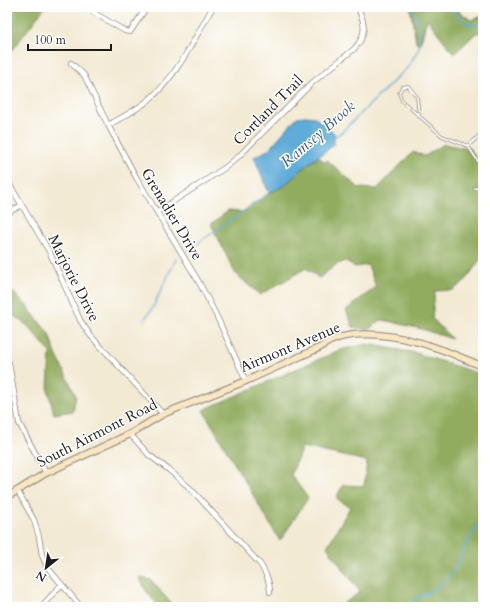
<svg xmlns="http://www.w3.org/2000/svg" width="490" height="614" font-family="Cardo,serif">
<rect width="100%" height="100%" fill="#fff"/>
<filter id="ink" filterUnits="userSpaceOnUse"><feTurbulence type="fractalNoise" baseFrequency=".025" numOctaves="2"/><feDisplacementMap in="SourceGraphic" scale="8" xChannelSelector="R" yChannelSelector="G"/><feConvolveMatrix kernelMatrix="1 2 1 2 8 2 1 2 1" color-interpolation-filters="sRGB"/></filter>
<filter id="wash" filterUnits="userSpaceOnUse"><feTurbulence type="fractalNoise" baseFrequency=".012" numOctaves="4" result="noise"/><feDisplacementMap in="SourceGraphic" scale="16" xChannelSelector="R" yChannelSelector="G"/><feGaussianBlur stdDeviation="0.9" result="paint"/><feColorMatrix in="noise" values="0 0 0 0 0 0 0 0 0 0 0 0 0 0 0 0 0 1.4 0 .05"/><feComposite in="paint" operator="in"/></filter>
<g filter="url(#wash)">
<rect width="100%" height="100%" fill="#f3ead4"/>
<!-- forest -->
<path fill="#91ac5e" stroke="#56643d" d="M7 7H45L11 52 7 54Z
M410 7H453L471 20 483 16V33H476L454 54 427 19 420 45 416 42Z
M444 144 470 149C478 162 488 171 479 186L483 196V256L464 282 453 290 435 291 432 318 452 339 422 329 383 320H381L368 330 353 327 346 310 376 287 368 265 355 267 346 261 337 264 319 278 306 268 260 295 235 273 211 224 228 211 242 212 269 193 284 186 308 164 319 157 325 162 327 160 359 188 377 189 413 152 425 156Z
M7 286 26 305 49 334 56 354 76 396 73 411 54 414 48 390 50 352 27 325 7 311Z
M367 344 416 353 483 375V607H339L360 592 327 547 350 507 336 498 343 485 364 486 367 461 302 447 291 475 308 498 280 541 203 410 340 350Z
M139 577 151 580 174 607H159L146 591Z"/>
<!-- water -->
<path fill="#5facd8" stroke="#3e647a" d="M305 116 315 117 334 133V145L308 164 284 186 269 193 254 157 268 150 297 117Z"/>
<g fill="none" stroke-linecap="round" stroke-linejoin="round">
<!-- stream -->
<path stroke="#5facd8" stroke-width="1.5" d="M450 7C457 18 468 25 481 26L483 25
M332 138 342 132 408 67 416 54 420 45V31L414 11V7
M187 251 269 193
M144 320 153 307 176 259
M409 607 414 600 436 588 455 570 465 547 483 516"/>
</g>
</g>
<g filter="url(#ink)">
<g fill="none" stroke-linecap="round" stroke-linejoin="round">
<!-- lane casing -->
<g stroke="#888378" stroke-width="3.5">
<path id="lane" d="M419 116 417 97 408 86 402 87 399 93 402 101 442 136 468 146 483 169
M468 146 483 132
M475 188 483 191"/>
</g>
<!-- street casing -->
<g stroke="#888378" stroke-width="6">
<path id="street" d="M84 7 125 31 130 32 147 7
M71 63 84 75 108 125 136 177 200 284 217 317 246 381
M108 125C123 117 139 109 152 97 179 73 195 37 213 7
M7 180 50 253 80 320 90 335 163 414
M157 212 226 167 239 156 313 82 354 49C367 35 366 23 357 7
M7 213 22 205
M7 358 9 363 19 423 46 473
M130 434 149 455 169 470 191 489 260 564C266 574 270 581 270 592
M17 490 34 520 39 537 42 555 47 567 81 607
M41 607 61 585"/>
</g>
<!-- secondary casing -->
<g stroke="#888378" stroke-width="8">
<path id="secondary" d="M7 497 46 473 130 434 163 414 246 381 321 347C349 324 406 337 437 348 453 353 467 361 483 366"/>
</g>
<!-- lane -->
<use href="#lane" stroke="#fff" stroke-width="2"/>
<!-- street -->
<use href="#street" stroke="#fff" stroke-width="4.5"/>
<!-- secondary -->
<use href="#secondary" stroke="#f9e7c3" stroke-width="6"/>
</g>
</g>
<g text-anchor="middle" dominant-baseline="central" stroke-width="3" stroke-linejoin="round" paint-order="stroke">
<!-- street labels -->
<g font-size="15" fill="#1c1c1c" stroke="#fff">
<text transform="translate(268 110) rotate(-45)">Cortland Trail</text>
<text transform="translate(172 214) rotate(59)">Grenadier Drive</text>
<text transform="translate(74 278) rotate(63)">Marjorie Drive</text>
<text transform="translate(290 347) rotate(-23)">Airmont Avenue</text>
<text transform="translate(97 433) rotate(-27)">South Airmont Road</text>
</g>
<!-- water labels -->
<g font-size="16" font-style="italic" fill="#3a5d71" stroke="#fff">
<text transform="translate(318 134) rotate(-41)">Ramsey Brook</text>
</g>
</g>
<!-- margin -->
<rect width="490" height="614" fill="none" stroke="#fff" stroke-width="24"/>
<!-- north arrow -->
<g transform="translate(46 568) rotate(210)" stroke="#ffffff" stroke-width="3" paint-order="stroke">
<path d="M0-3L7 15L0 10L-7 15Z" fill="#1c1c1c"/>
<text y="-6" font-size="11" font-weight="bold" text-anchor="middle" fill="#1c1c1c">N</text>
</g>
<!-- scale -->
<path d="M28 44v6h83v-6" fill="none" stroke="#1c1c1c" stroke-width="2"/>
<text x="34" y="44" font-size="12" fill="#1c1c1c" stroke="#ffffff" stroke-width="3" paint-order="stroke">100 m</text>
</svg>
